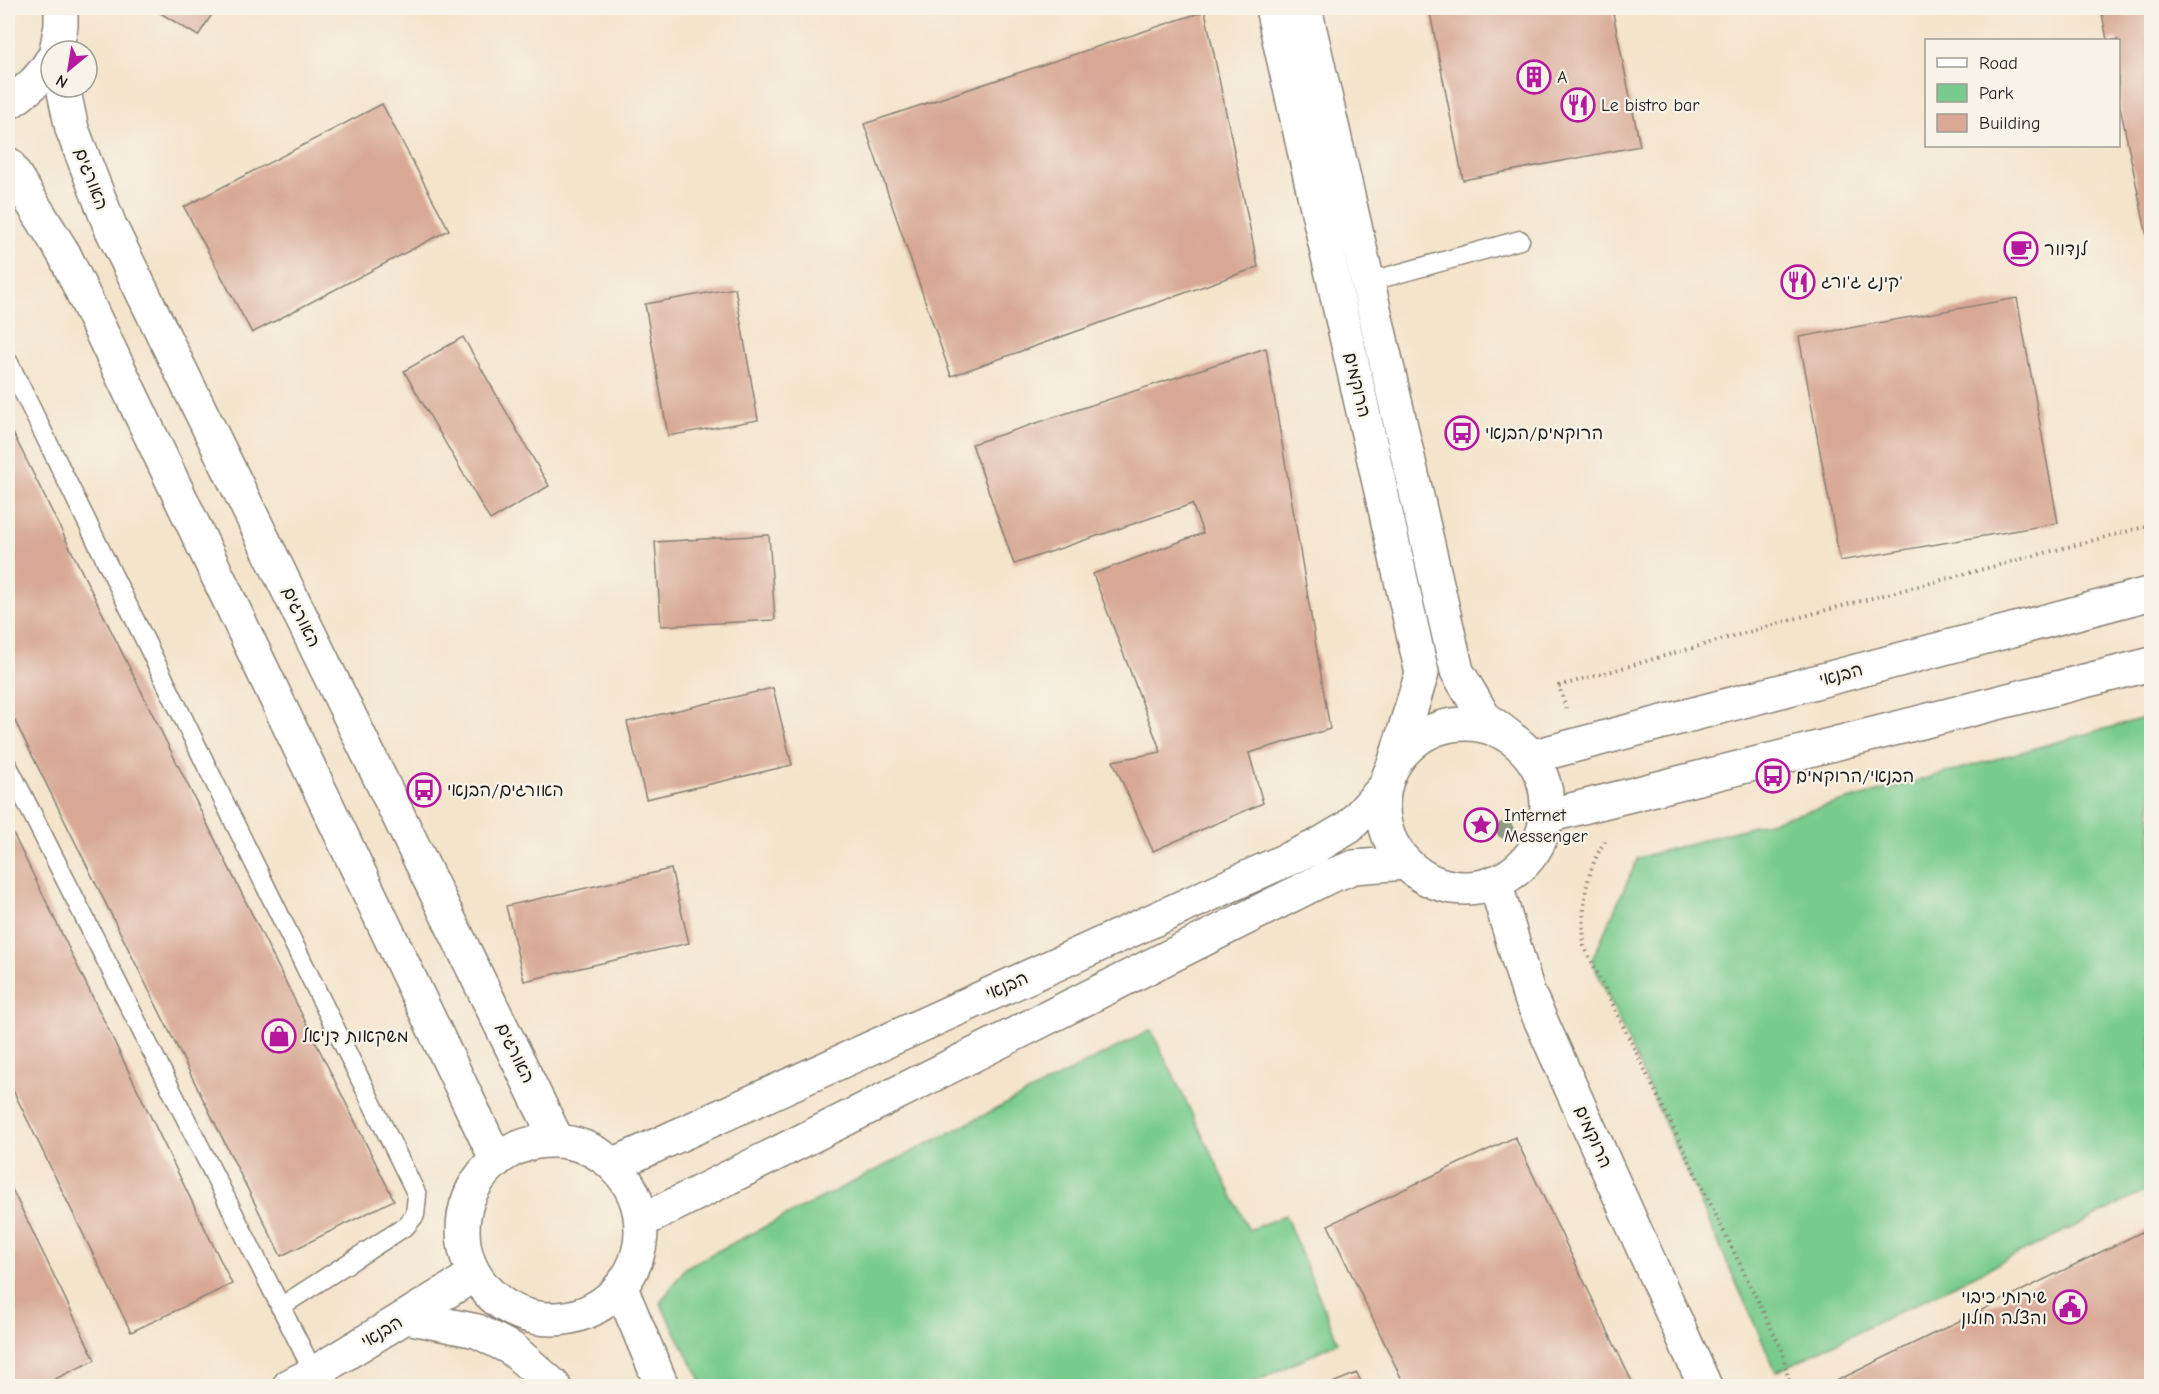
<svg xmlns="http://www.w3.org/2000/svg" width="2159" height="1394" font-family="'Comic Neue','Playpen Sans Hebrew',sans-serif">
<rect width="100%" height="100%" fill="#f7f3e8"/>
<filter id="ink" filterUnits="userSpaceOnUse"><feTurbulence type="fractalNoise" baseFrequency=".0167" numOctaves="2"/><feDisplacementMap in="SourceGraphic" scale="12" xChannelSelector="R" yChannelSelector="G"/><feConvolveMatrix kernelMatrix="1 2 1 2 8 2 1 2 1" color-interpolation-filters="sRGB"/></filter>
<filter id="wash" filterUnits="userSpaceOnUse"><feTurbulence type="fractalNoise" baseFrequency=".008" numOctaves="4" result="noise"/><feDisplacementMap in="SourceGraphic" scale="24" xChannelSelector="R" yChannelSelector="G"/><feGaussianBlur stdDeviation="1.35" result="paint"/><feColorMatrix in="noise" values="0 0 0 0 0 0 0 0 0 0 0 0 0 0 0 0 0 1.4 0 .05"/><feComposite in="paint" operator="in"/></filter>
<g filter="url(#wash)">
<rect width="100%" height="100%" fill="#f4e4cc"/>
<!-- green -->
<path fill="#78cb8d" stroke="#4a7454" stroke-width="1.5" d="M2151 716V1189L1776 1372 1592 960 1638 858Z
M1151 1030 1249 1230 1285 1215 1338 1342 1247 1386H704L660 1303 686 1267Z"/>
<g id="blocks">
<!-- building -->
<path fill="#d8a895" d="M152 8H216L198 36Z
M1429 8H1612L1640 146 1463 180Z
M2101 8H2152V260L2118 97V40H2107Z
M1205 11 1258 267 951 376 864 124Z
M382 104 449 230 252 333 184 207Z
M735 288 758 420 668 436 645 304Z
M2017 298 2058 523 1840 561 1799 337Z
M463 337 549 486 490 520 404 371Z
M1266 348 1330 729 1249 753 1263 803 1153 851 1113 761 1161 752 1093 574 1203 533 1192 504 1014 564 972 444Z
M8 423 394 1200 281 1256 8 707Z
M769 535 775 620 661 626 655 542Z
M773 688 792 765 646 799 627 722Z
M8 823 232 1284 131 1332 8 1080Z
M671 869 689 943 524 981 506 906Z
M1515 1137 1634 1386H1405L1328 1225Z
M8 1181 95 1360 41 1386H8Z
M2152 1227V1386H1826Z
M1357 1373 1363 1386H1325Z"/>
</g>
</g>
<g filter="url(#ink)">
<use href="#blocks" fill-opacity="0" stroke="#888074" stroke-width="1.5"/>
<g fill="none" stroke-linecap="round" stroke-linejoin="round">
<!-- service casing -->
<g stroke="#888074" stroke-width="21">
<path id="service" d="M1368 282 1520 240
M8 361 417 1195 415 1215 406 1226 280 1307
M8 766 314 1373"/>
</g>
<!-- minor casing -->
<g stroke="#888074" stroke-width="36">
<path id="minor" d="M1272 8 1422 673 1395 761
M1305 8 1457 671 1484 717 1509 736
M1495 882 1528 992 1705 1386
M289 1386 314 1373 474 1275"/>
</g>
<!-- tertiary casing -->
<g stroke="#888074" stroke-width="36">
<path id="tertiary" d="M56 51 61 26V8
M63 87 72 129 110 226 557 1140
M8 103C26 92 40 80 51 61
M8 164 64 254 496 1159
M1383 806a82 82 0 1 1 164 0a82 82 0 1 1-164 0Z
M1531 757 2152 593
M1547 816 2152 664
M463 1230a89 89 0 1 1 178 0a89 89 0 1 1-178 0Z
M615 1164 1317 846 1349 827 1384 788
M642 1221 1328 877 1354 867 1405 863
M621 1288 662 1386
M407 1317 477 1331 512 1349 554 1386"/>
</g>
<!-- path -->
<path stroke="#888074" stroke-width="4" stroke-dasharray="1.5 4.5" stroke-linecap="butt" d="M1566 709 1559 686 1815 613 2152 525
M1605 841C1584 874 1582 908 1584 946L1782 1350 1790 1386"/>
<!-- service -->
<use href="#service" stroke="#fff" stroke-width="18"/>
<!-- minor -->
<use href="#minor" stroke="#fff" stroke-width="33"/>
<!-- tertiary -->
<use href="#tertiary" stroke="#fff" stroke-width="33"/>
</g>
<!-- trees -->
<circle fill="#8f9881" cx="1505" cy="830" r="9"/>
</g>
<!-- icons -->
<defs>
<g id="building-ring" transform="scale(1.725)"><circle r="9.5" fill="#f7f3e8" stroke="#b5179e" stroke-width="1.5"/><path d="M-4-6H4V6H1V3H-1V6H-4ZM-2.5-4.3h1.7v1.8h-1.7ZM.8-4.3h1.7v1.8H.8ZM-2.5-1h1.7V.8h-1.7ZM.8-1h1.7V.8H.8Z" fill="#b5179e"/></g>
<g id="restaurant-ring" transform="scale(1.725)"><circle r="9.5" fill="#f7f3e8" stroke="#b5179e" stroke-width="1.5"/><path d="M-5-6h1v4h1v-4h1v4h1v-4h1v5L-1.5 .5V6h-2V.5L-5-1ZM5-6V6H3V1.5H1.5Q1.5-4 5-6Z" fill="#b5179e"/></g>
<g id="cafe-ring" transform="scale(1.725)"><circle r="9.5" fill="#f7f3e8" stroke="#b5179e" stroke-width="1.5"/><path d="M-5.5-4.5H6V0H3Q3 3.5 0 3.5H-2.5Q-5.5 3.5-5.5 0ZM3-3.2v2h1.7v-2ZM-6 4.5H4V6H-6Z" fill="#b5179e"/></g>
<g id="bus-ring" transform="scale(1.725)"><circle r="9.5" fill="#f7f3e8" stroke="#b5179e" stroke-width="1.5"/><path d="M-5-6H5V4H4V6H2V4H-2V6H-4V4H-5ZM-3.5-4V0h7V-4ZM-3.5 1.2v1.5H-2V1.2ZM2 1.2v1.5H3.5V1.2Z" fill="#b5179e"/></g>
<g id="sight-ring" transform="scale(1.725)"><circle r="9.5" fill="#f7f3e8" stroke="#b5179e" stroke-width="1.5"/><path d="M0-6L1.8-2.2L6-1.7L2.9 1.2L3.7 5.4L0 3.3L-3.7 5.4L-2.9 1.2L-6-1.7L-1.8-2.2Z" fill="#b5179e"/></g>
<g id="shop-ring" transform="scale(1.725)"><circle r="9.5" fill="#f7f3e8" stroke="#b5179e" stroke-width="1.5"/><path d="M-5-2.5h2.3a2.7 3.5 0 0 1 5.4 0H5L5.5 6h-11ZM-1.5-2.5h3a1.5 2.3 0 0 0-3 0Z" fill="#b5179e"/></g>
<g id="civic-ring" transform="scale(1.725)"><circle r="9.5" fill="#f7f3e8" stroke="#b5179e" stroke-width="1.5"/><path d="M-.6-6.5H3V-4.5H.6V-3L4-1V1h2V6H-6V1h2V-1L-.6-3ZM-1.2 2.5V6h2.4V2.5Z" fill="#b5179e"/></g>
</defs>
<g fill-rule="evenodd">
<use href="#building-ring" x="1534" y="77"/>
<use href="#restaurant-ring" x="1578" y="105"/>
<use href="#cafe-ring" x="2021" y="249"/>
<use href="#restaurant-ring" x="1798" y="282"/>
<use href="#bus-ring" x="1462" y="433"/>
<use href="#bus-ring" x="1773" y="776"/>
<use href="#bus-ring" x="424" y="790"/>
<use href="#sight-ring" x="1481" y="825"/>
<use href="#shop-ring" x="279" y="1036"/>
<use href="#civic-ring" x="2070" y="1307"/>
</g>
<g text-anchor="middle" dominant-baseline="central" stroke-width="4.5" stroke-linejoin="round" paint-order="stroke">
<!-- poi labels -->
<g font-size="18" fill="#1c1c1c" stroke="#f7f3e8" text-anchor="start">
<text x="1557" y="77">A</text>
<text x="1601" y="105">Le bistro bar</text>
<text x="2044" y="249">לנדוור</text>
<text x="1821" y="282">קינג ג'ורג'</text>
<text x="1485" y="433">הרוקמים/הבנאי</text>
<text x="1796" y="776">הבנאי/הרוקמים</text>
<text x="447" y="790">האורגים/הבנאי</text>
<text x="1504" y="815">Internet<tspan x="1504" dy="21">Messenger</tspan></text>
<text x="302" y="1036">משקאות דניאל</text>
<text x="2047" y="1297" text-anchor="end">שירותי כיבוי<tspan x="2047" dy="21">והצלה חולון</tspan></text>
</g>
<!-- street labels -->
<g font-size="18" fill="#1c1c1c" stroke="#f7f3e8">
<text transform="translate(91 179) rotate(69)">האורגים</text>
<text transform="translate(1357 385) rotate(77)">הרוקמים</text>
<text transform="translate(301 617) rotate(64)">האורגים</text>
<text transform="translate(1841 675) rotate(-15)">הבנאי</text>
<text transform="translate(1007 986) rotate(-24)">הבנאי</text>
<text transform="translate(515 1053) rotate(64)">האורגים</text>
<text transform="translate(1593 1137) rotate(66)">הרוקמים</text>
<text transform="translate(382 1332) rotate(-31)">הבנאי</text>
</g>
</g>
<!-- margin -->
<rect width="2159" height="1394" fill="none" stroke="#f7f3e8" stroke-width="30"/>
<!-- legend -->
<rect x="1925" y="39" width="195" height="108" fill="#f7f3e8" stroke="#9f9d96" stroke-width="1.5"/>
<rect x="1937" y="58" width="30" height="9" fill="#ffffff" stroke="#9f9d96" stroke-width="1.5"/>
<text x="1979" y="69" font-size="18" fill="#1c1c1c">Road</text>
<rect x="1937" y="84" width="30" height="18" fill="#78cb8d" stroke="#9f9d96" stroke-width="1.5"/>
<text x="1979" y="99" font-size="18" fill="#1c1c1c">Park</text>
<rect x="1937" y="114" width="30" height="18" fill="#d8a895" stroke="#9f9d96" stroke-width="1.5"/>
<text x="1979" y="129" font-size="18" fill="#1c1c1c">Building</text>
<!-- north arrow -->
<g transform="translate(69 69) rotate(210)"><circle r="28" fill="#f7f3e8" stroke="#9f9d96" stroke-width="1.5"/>
<path d="M0-4.5L10 22L0 15L-10 22Z" fill="#b5179e"/>
<text y="-9" font-size="16" font-weight="bold" text-anchor="middle" fill="#1c1c1c">N</text>
</g>
</svg>
